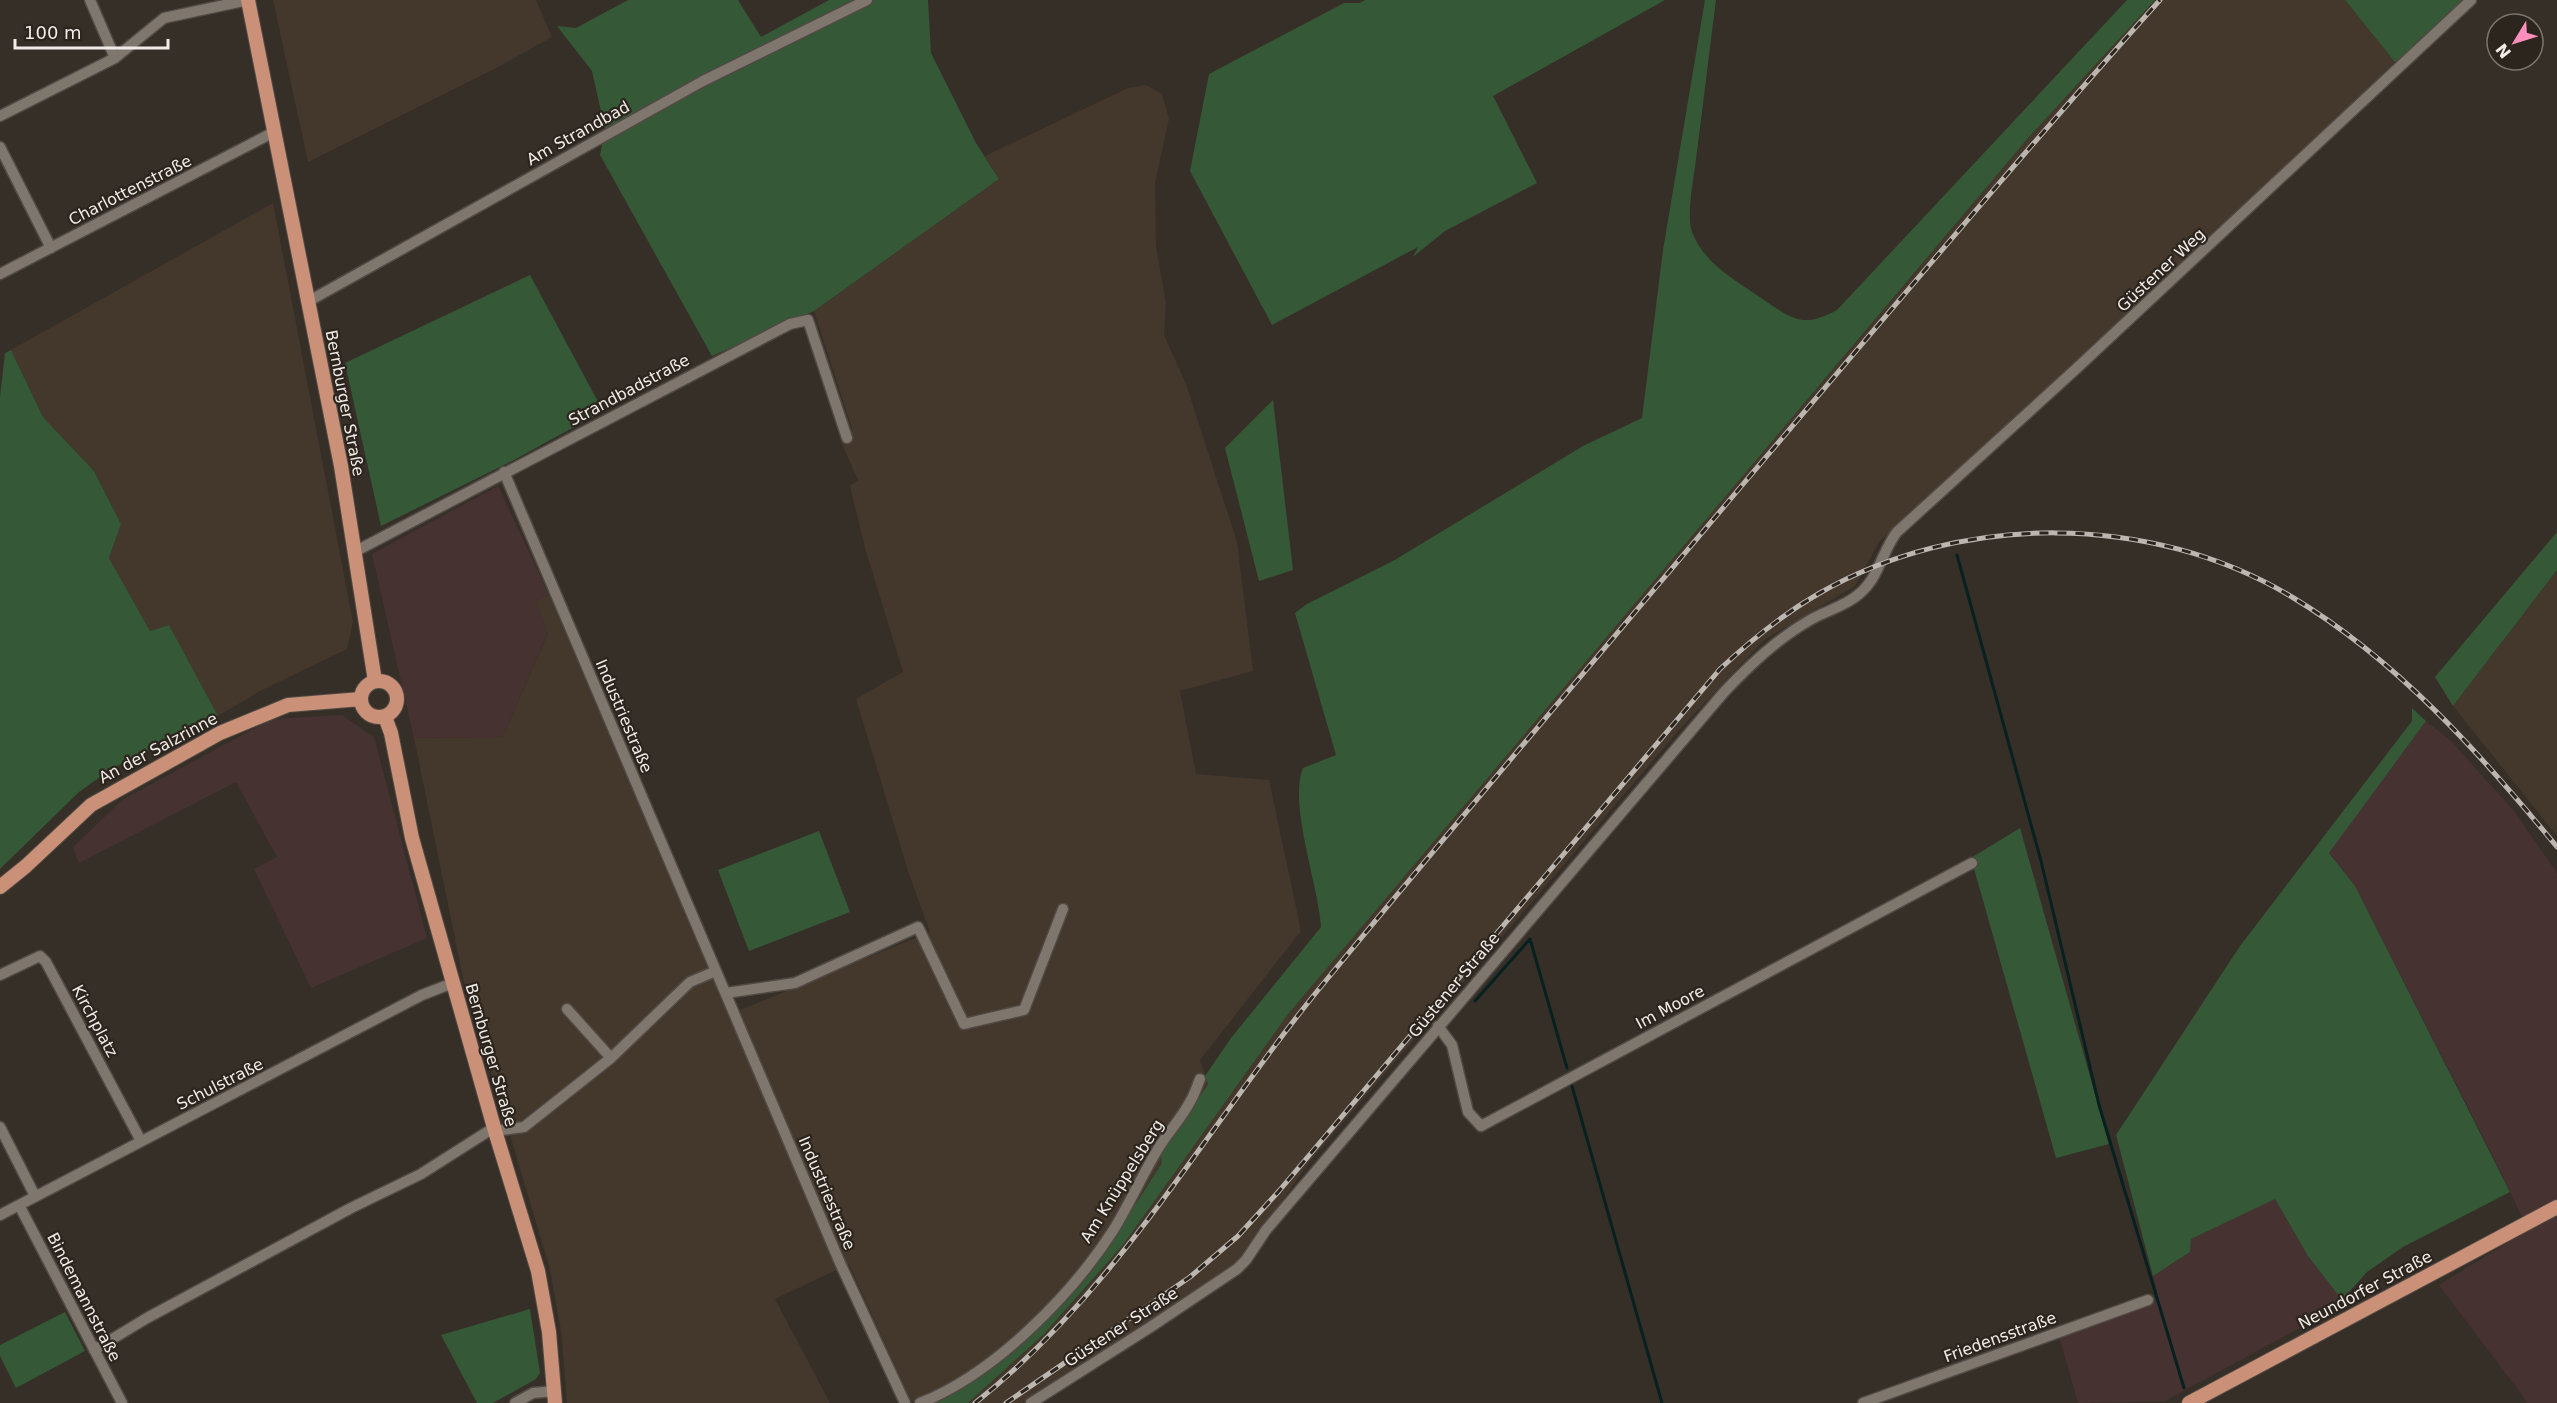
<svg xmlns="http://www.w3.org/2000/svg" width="2557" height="1403" font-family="'DejaVu Sans',sans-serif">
<rect width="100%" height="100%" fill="#362f28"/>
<!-- commercial -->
<path fill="#463231" d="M498 486 549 595 535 601 548 632 503 737 414 738 372 554Z
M342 715 374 737 427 938 311 988 254 869 277 857 236 782 79 863 73 847 122 800 272 719Z
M2426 721 2451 741 2514 811 2557 873V1403H2528L2439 1285 2528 1230 2498 1166 2355 886 2329 852Z
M2275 1198 2308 1256 2342 1300 2314 1320 2165 1401 2078 1403 2059 1336 2159 1300 2153 1276 2190 1252 2191 1239Z"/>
<!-- built -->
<path fill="#44372c" d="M273 0H536L552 37 500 66 308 162Z
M2155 0H2345L2395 61 2333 125 1879 542 1855 586 1764 640 1680 729 1310 1161 1238 1264 1022 1403H968L1044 1334 1090 1283 1123 1245 1289 1013 1633 595 1820 385 2029 137Z
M1146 85 1162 94 1169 119 1155 183 1156 246 1166 303 1164 335 1186 384 1237 542 1253 671 1180 691 1196 774 1269 780 1301 931 1200 1060 1208 1084 1173 1137 1160 1151 1162 1163 1117 1233 1082 1278 966 1384 933 1403H915L910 1399 849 1264 775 1299 830 1403H567L561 1331 550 1269 463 978 414 738 503 737 548 633 535 601 549 595 728 1015 930 932 909 874 856 699 903 672 865 548 850 486 858 480 841 442 852 429 814 311 999 179 985 156 1128 88Z
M273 203 353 622 347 649 260 691 218 716 169 625 150 631 109 558 121 524 94 471 43 417 11 350Z
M2557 570V836L2453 706Z"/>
<!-- green -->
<path fill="#355836" d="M628 0H738L761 37 829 0H928L931 53 976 143 999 179 814 311 712 356 600 155 605 129 592 71 557 26 576 28Z
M1365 0H1665L1493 96 1537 183 1445 231 1413 257 1418 247 1272 325 1190 171 1209 74 1344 3H1359Z
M1705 0H1716C1709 53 1703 106 1696 159 1694 177 1686 215 1692 232 1704 264 1737 281 1764 300 1793 320 1804 328 1837 310L2127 0H2155L2029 137 1289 1013 1123 1245 1044 1334 968 1403H933L1001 1360 1117 1233 1162 1163 1160 1151 1173 1137 1208 1084 1205 1076 1231 1038 1321 927C1319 886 1288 804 1303 768L1336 755 1295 613 1307 604 1393 561 1583 446 1642 418 1663 250Z
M2345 0H2471L2399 67Z
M530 275 603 411 514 460 381 526 345 363Z
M11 350 43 417 94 471 121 524 109 558 150 631 169 625 218 716 111 769 79 792 0 869V397L5 353Z
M1273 400 1293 570 1259 581 1225 448Z
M2557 532V570L2453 706 2435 677Z
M2412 708 2426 721 2329 853 2355 886 2510 1192 2403 1247 2367 1272 2342 1300 2308 1256 2275 1199 2191 1239 2190 1252 2153 1276 2116 1135 2240 946 2412 721Z
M2020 828 2109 1144 2056 1158 1971 858Z
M819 831 850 912 749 951 718 870Z
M530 1309 540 1373 536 1379 493 1403H477L441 1335Z
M65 1312 85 1351 16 1388 0 1356V1345Z"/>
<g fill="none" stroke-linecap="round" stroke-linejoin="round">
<!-- stream -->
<path stroke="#072020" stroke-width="3" d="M1957 555 2041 861 2099 1105 2184 1388
M1475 1001 1530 939 1567 1068
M1572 1086 1662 1403"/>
<!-- minor casing -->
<g stroke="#514a44" stroke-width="13">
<path id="minor" d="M90 0 115 58
M0 116 115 58 164 18 248 0
M0 147 51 248
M0 274 274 132
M309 301 703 81 867 0
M504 472 716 971
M356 551 790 324 808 320 847 438
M0 975 40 956 46 962 141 1141
M726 993 795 983 918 927 964 1024 1024 1010 1063 909
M567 1009 611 1058
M1438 1026 1452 1045 1468 1112 1481 1126 1972 863
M0 1127 35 1196
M19 1205 122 1403
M0 1215 422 995 445 986 454 985
M94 1350 147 1318 351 1208 421 1174 487 1132 524 1127 611 1058 690 982 716 971 840 1263 905 1403
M515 1403 533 1393 555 1391
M920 1403C994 1374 1072 1295 1114 1229 1130 1203 1142 1175 1158 1149 1168 1132 1182 1118 1191 1100 1195 1093 1197 1086 1200 1079
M1031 1403 1149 1328 1237 1269 1246 1260 1266 1230 1725 691C1751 664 1777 639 1810 620 1825 611 1846 606 1859 594 1879 578 1882 551 1897 532L2077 368 2471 0
M1863 1403 2148 1300"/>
</g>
<!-- major casing -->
<g stroke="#514a44" stroke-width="16">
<path id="major" d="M248 0 341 466 375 681
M361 699a18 18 0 1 1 36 0a18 18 0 1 1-36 0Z
M385 717 391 733 412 838 495 1131 538 1271 549 1332 555 1403
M0 887 26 866 91 805 220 733 288 705 361 699
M2189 1403 2557 1207"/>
</g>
<!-- minor -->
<use href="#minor" stroke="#7f766e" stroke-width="10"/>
<!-- major -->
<use href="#major" stroke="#ca9078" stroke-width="14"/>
<!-- rail casing -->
<g stroke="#bcb6b1" stroke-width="5">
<path id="rail" d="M975 1403C1122 1287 1210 1120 1328 978 1465 812 1605 648 1744 483 1882 321 2018 158 2160 0
M1006 1403 1190 1277 1238 1236 1279 1191 1720 669C1750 641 1782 615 1818 594 1960 512 2151 512 2292 597 2397 660 2480 753 2557 847"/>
</g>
<!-- rail -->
<use href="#rail" stroke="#2c251e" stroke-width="3" stroke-dasharray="9" stroke-linecap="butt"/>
</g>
<g text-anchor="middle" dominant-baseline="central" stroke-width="4.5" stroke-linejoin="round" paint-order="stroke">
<!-- street labels -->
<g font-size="16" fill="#f1ece7" stroke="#2c251e">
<text transform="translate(578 133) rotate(-29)">Am Strandbad</text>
<text transform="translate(130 190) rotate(-27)">Charlottenstraße</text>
<text transform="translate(2161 270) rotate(-43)">Güstener Weg</text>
<text transform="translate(629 390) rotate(-28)">Strandbadstraße</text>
<text transform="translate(345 403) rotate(79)">Bernburger Straße</text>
<text transform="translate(624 716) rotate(67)">Industriestraße</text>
<text transform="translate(158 748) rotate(-28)">An der Salzrinne</text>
<text transform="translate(1454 985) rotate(-50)">Güstener Straße</text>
<text transform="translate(1670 1007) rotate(-28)">Im Moore</text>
<text transform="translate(95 1021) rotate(62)">Kirchplatz</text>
<text transform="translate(491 1055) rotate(74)">Bernburger Straße</text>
<text transform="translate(220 1084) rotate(-27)">Schulstraße</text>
<text transform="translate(1122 1181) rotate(-58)">Am Knüppelsberg</text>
<text transform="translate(827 1193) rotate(67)">Industriestraße</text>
<text transform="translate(2365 1290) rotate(-28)">Neundorfer Straße</text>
<text transform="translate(84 1297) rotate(63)">Bindemannstraße</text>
<text transform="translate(1121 1327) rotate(-33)">Güstener Straße</text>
<text transform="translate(2000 1337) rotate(-20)">Friedensstraße</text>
</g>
</g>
<!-- north arrow -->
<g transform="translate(2515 42) rotate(232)"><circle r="28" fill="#2c251e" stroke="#7b756e" stroke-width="1.5"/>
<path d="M0-4.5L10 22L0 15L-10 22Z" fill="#fe8ebc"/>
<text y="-9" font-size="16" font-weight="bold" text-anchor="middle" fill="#f1ece7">N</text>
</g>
<!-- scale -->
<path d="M15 39v9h153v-9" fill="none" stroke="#f1ece7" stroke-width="3"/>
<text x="24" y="39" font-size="18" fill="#f1ece7" stroke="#2c251e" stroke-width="4.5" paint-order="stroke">100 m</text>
</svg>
